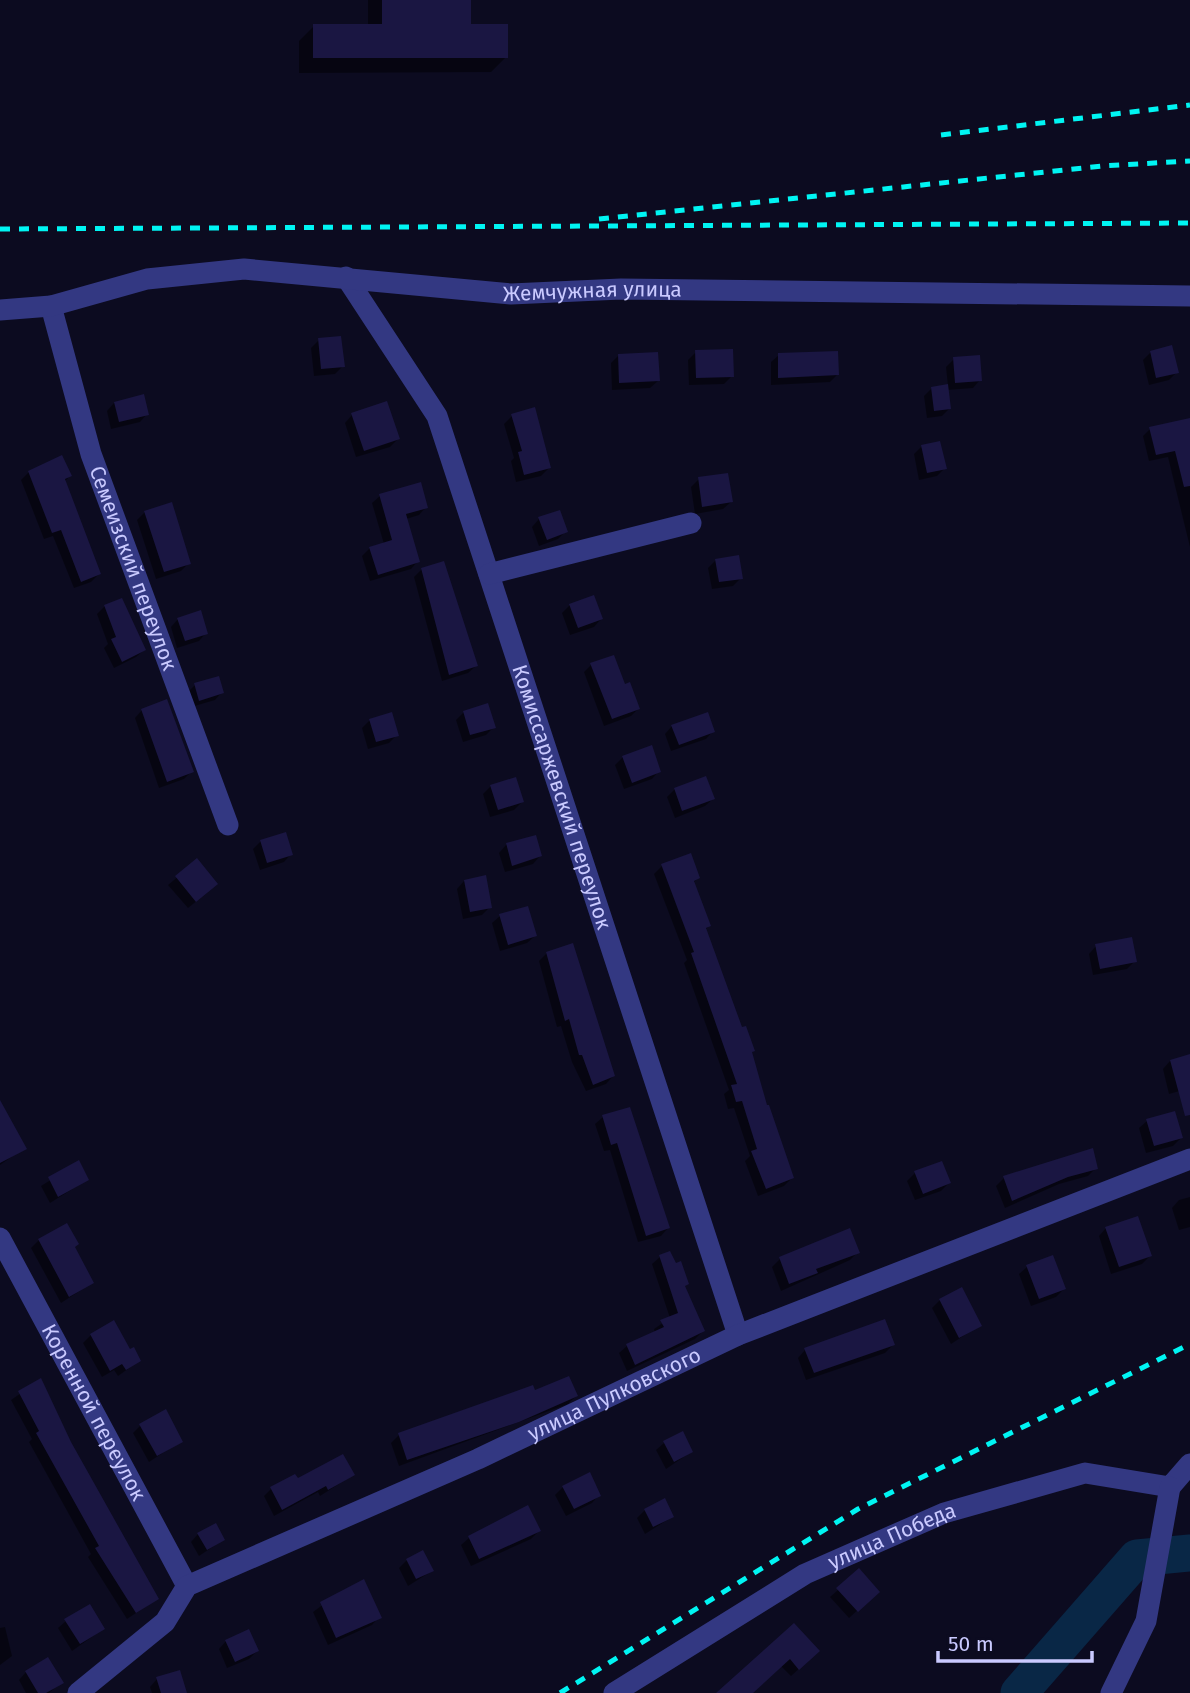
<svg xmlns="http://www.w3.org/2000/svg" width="1190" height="1693" font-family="'Fira Sans',sans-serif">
<rect width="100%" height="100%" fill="#0c0b20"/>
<!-- shadow -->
<path fill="#0007" d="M368 0H470L469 26 506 57 491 72 299 73V41L314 26H368Z
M319 340 343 366 335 374 314 376 311 348Z
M696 352 732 376 724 384 689 385 688 360Z
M1151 352 1177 372 1169 380 1149 385 1143 360Z
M619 355 658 381 650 388 612 390 611 363Z
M779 355 838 374 830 382 771 385V362Z
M954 359 980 380 973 388 947 390 950 408 942 416 927 418 924 396 932 388 948 386 946 367Z
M114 403 147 414 140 422 111 429 107 411Z
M352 415 398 439 390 447 356 457 345 423Z
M512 416 549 468 541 476 516 482 511 461 514 458 504 424Z
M1190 419V547L1168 457 1149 461 1143 436 1150 429Z
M921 447 945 468 937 476 919 480 914 454Z
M29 472 70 476 64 482 99 574 91 582 74 588 53 536 44 539 21 480Z
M699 479 731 502 723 509 695 514 691 487Z
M380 496 426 507 419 515 406 519 418 561 411 569 370 581 362 556 370 548 384 544 372 503Z
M145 512 189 563 181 571 156 579 137 520Z
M539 519 566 531 558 539 539 546 532 527Z
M716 560 741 578 733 586 712 589 708 568Z
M422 569 476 666 468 673 442 681 414 577Z
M570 605 601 619 594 627 570 635 562 613Z
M105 606 144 650 136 657 114 668 104 648 108 644 97 614Z
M178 619 206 633 199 641 177 648 171 627Z
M591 665 623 686 638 709 631 716 604 726 584 672Z
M195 685 222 692 215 700 191 707 187 693Z
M142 710 192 771 184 779 159 788 135 718Z
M464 712 494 727 486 735 463 742 456 720Z
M370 720 397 735 389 743 368 749 362 728Z
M672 726 713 731 706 739 671 751 665 734Z
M623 757 659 771 652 779 624 789 615 765Z
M491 786 522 802 514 810 490 817 483 794Z
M675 789 713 799 705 806 675 818 667 797Z
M534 837 540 856 533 864 505 872 499 853 506 845Z
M261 841 291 854 284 862 260 870 253 849Z
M197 861 208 892 188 908 168 885Z
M662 866 698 878 693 883 709 926 705 930 792 1178 784 1186 758 1196 745 1161 750 1156 734 1108 728 1109 724 1094 729 1090 684 963 687 960 654 874Z
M464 881 490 907 482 915 463 919 457 889Z
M500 916 535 936 527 943 500 951 492 923Z
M1096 946 1135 961 1127 969 1093 975 1089 954Z
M547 953 613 1076 606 1084 586 1091 572 1062 561 1026 557 1027 539 961Z
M1190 1056V1088L1169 1094 1163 1069 1170 1061Z
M0 1101 24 1148 0 1165Z
M603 1117 668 1228 661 1236 638 1242 610 1150 604 1151 595 1124Z
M1147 1121 1181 1138 1173 1146 1146 1153 1139 1128Z
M78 1163 87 1180 50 1203 41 1186Z
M1096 1168 1088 1176 1059 1184 1005 1208 996 1186 1004 1178Z
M915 1173 949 1183 941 1191 915 1200 907 1181Z
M1190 1197V1227L1179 1230 1172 1208 1179 1200Z
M1106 1228 1150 1256 1142 1264 1111 1274 1099 1236Z
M849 1230 858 1252 850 1260 781 1291 772 1267 780 1259Z
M39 1240 73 1247 92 1283 61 1303 31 1248Z
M660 1257 684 1287 703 1331 695 1339 627 1371 619 1353 627 1346 655 1333 654 1329 670 1318 652 1264Z
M1027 1267 1064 1289 1056 1297 1031 1306 1019 1274Z
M940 1300 980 1325 951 1344 932 1308Z
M91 1335 129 1352 139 1361 118 1376 114 1370 102 1377 83 1343Z
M893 1345 885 1353 806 1380 798 1358 805 1350Z
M40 1380 69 1443 157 1599 127 1619 88 1557 91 1554 29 1442 32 1439 11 1400Z
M532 1388 534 1393 576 1396 568 1404 399 1466 391 1443 399 1435Z
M141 1425 181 1441 149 1462 133 1433Z
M664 1443 691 1452 666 1469 656 1450Z
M353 1475 320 1496 318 1492 274 1516 264 1496 271 1489 297 1481Z
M563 1487 599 1495 592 1503 566 1516 555 1495Z
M645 1510 672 1517 645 1534 637 1518Z
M539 1531 531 1539 471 1566 461 1545 469 1538Z
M198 1534 223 1540 199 1556 191 1542Z
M407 1560 432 1571 408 1586 399 1568Z
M363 1581 379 1617 372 1625 328 1645 313 1612 343 1590Z
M838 1590 870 1599 849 1618 830 1597Z
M66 1621 103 1629 72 1651 58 1628Z
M794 1626 810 1659 791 1676 781 1666 752 1693H719Z
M5 1627 12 1656 0 1665V1628Z
M226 1641 257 1651 249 1659 227 1668 219 1649Z
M26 1672 61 1682 49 1693H26L19 1680Z
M157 1679 183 1693H152L150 1687Z"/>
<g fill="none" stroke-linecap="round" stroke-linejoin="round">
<!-- river -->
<path stroke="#092746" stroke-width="37" d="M1019 1693 1137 1558 1190 1553"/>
</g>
<!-- building -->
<path fill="#1a1642" d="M382 0H471V24H508V58H313V24H382Z
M341 336 345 367 321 369 318 338Z
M1172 345 1179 373 1156 378 1150 351Z
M733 349 734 377 696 378 695 350Z
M838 351 839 375 778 378V353Z
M658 352 660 381 619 383 618 354Z
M980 355 982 381 955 383 953 357Z
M948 384 951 409 934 411 931 387Z
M144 394 149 415 119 422 114 402Z
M387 401 400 439 364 451 351 413Z
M535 407 551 468 524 475 518 452 522 451 511 414Z
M1190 418V486L1184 487 1175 451 1156 455 1149 427Z
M940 441 947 469 927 473 921 445Z
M62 455 72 476 65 479 101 574 81 582 61 530 52 533 28 471Z
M728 473 733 502 702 507 698 477Z
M421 482 428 508 406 514 420 562 378 575 369 547 392 540 379 494Z
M172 502 191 564 164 572 144 511Z
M560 510 568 532 547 540 538 517Z
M739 555 743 579 719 582 715 559Z
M444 561 478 666 449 675 421 568Z
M594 595 603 619 578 628 569 604Z
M122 598 146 650 122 662 111 639 116 637 104 605Z
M201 610 208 634 185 641 177 618Z
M614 655 625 684 630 682 640 709 612 719 590 663Z
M219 676 224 693 199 701 194 683Z
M167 699 194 772 167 782 141 709Z
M488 703 496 728 470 735 463 711Z
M392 712 399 736 376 742 369 719Z
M708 712 715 732 679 745 671 725Z
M652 745 661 772 632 783 622 756Z
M706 776 715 799 682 811 674 788Z
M516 777 524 802 498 810 490 785Z
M286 832 293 855 267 863 260 840Z
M536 835 542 856 512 866 506 843Z
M691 853 700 878 694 881 711 926 706 928 742 1027 746 1026 755 1051 752 1052 767 1105H769L794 1178 766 1189 751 1151 757 1149 742 1101 736 1102 731 1085 737 1084 691 953 694 952 661 864Z
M197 858 218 884 196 902 175 876Z
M486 875 492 908 470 912 464 880Z
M528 906 537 936 508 945 499 914Z
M1132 937 1137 962 1100 969 1095 944Z
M573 943 615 1076 593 1085 582 1055H579L569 1019 565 1021 546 952Z
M1190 1054V1115L1185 1116 1170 1060Z
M0 1100 27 1149 0 1163Z
M630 1107 670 1228 646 1236 617 1143 611 1145 602 1115Z
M1175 1111 1183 1138 1154 1146 1146 1119Z
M1093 1148 1098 1169 1068 1177 1012 1201 1003 1176Z
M79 1160 89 1180 58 1197 48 1177Z
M942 1161 951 1183 923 1194 914 1171Z
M1138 1216 1152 1256 1119 1267 1105 1227Z
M67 1223 79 1244 75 1247 94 1283 69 1297 38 1239Z
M850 1228 860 1253 816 1269 818 1273 789 1284 779 1257Z
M670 1251 676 1263 681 1261 689 1284 685 1286 705 1331 635 1365 626 1344 664 1327 660 1320 678 1313 659 1255Z
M1053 1255 1066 1289 1039 1299 1026 1265Z
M962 1287 982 1326 959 1338 939 1299Z
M885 1319 895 1345 814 1373 804 1348Z
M114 1320 130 1349 134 1347 141 1361 126 1370 122 1364 110 1371 90 1334Z
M569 1376 578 1396 519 1422 407 1460 398 1433 533 1385 535 1390Z
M41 1378 71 1442 159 1599 136 1613 95 1548 99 1546 36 1433 39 1431 18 1391Z
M166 1409 183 1442 157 1456 139 1424Z
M683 1431 693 1452 674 1462 663 1441Z
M343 1454 355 1475 328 1490 326 1486 282 1510 270 1487 295 1474 298 1478Z
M590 1472 601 1496 574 1509 562 1486Z
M665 1498 674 1517 653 1527 644 1509Z
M528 1505 541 1531 479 1559 468 1536Z
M216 1523 225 1540 207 1550 197 1533Z
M423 1550 434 1571 416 1579 406 1559Z
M859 1568 880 1592 858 1612 836 1588Z
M364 1579 382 1618 336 1638 320 1602Z
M90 1604 105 1629 80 1644 64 1619Z
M794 1623 820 1651 799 1670 790 1659 753 1693H716Z
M249 1629 259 1651 235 1662 225 1640Z
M48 1657 64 1683 46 1693H38L25 1671Z
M180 1670 187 1693H161L156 1677Z"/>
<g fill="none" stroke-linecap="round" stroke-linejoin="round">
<!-- minor -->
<g stroke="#333882" stroke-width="21">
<path id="s1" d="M346 277 437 416 738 1335"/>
<path id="s2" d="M51 306 91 454 228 825"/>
<path id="s3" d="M0 310 51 306 147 279 244 269 511 294 621 289 1190 296"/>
<path d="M489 574 691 523"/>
<path id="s4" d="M0 1238 187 1586"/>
<path id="s5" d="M78 1693 165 1622 187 1586 478 1459 738 1335 1190 1159"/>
<path id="s6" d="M614 1693 805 1574 944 1513 1085 1473 1170 1487 1190 1464"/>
<path d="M1111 1693 1146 1621 1170 1487"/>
</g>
<!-- rail -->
<path stroke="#00f5f3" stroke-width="5" stroke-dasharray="10 9" stroke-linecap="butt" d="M941 135 1190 105
M599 219 1102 166 1190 161
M0 229 1190 223
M560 1693 858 1509 1190 1344"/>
</g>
<g text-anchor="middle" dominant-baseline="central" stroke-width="6" stroke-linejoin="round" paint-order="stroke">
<!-- street labels -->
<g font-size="21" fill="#cacaff" stroke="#0c0b20">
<text stroke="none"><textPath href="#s3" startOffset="598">Жемчужная улица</textPath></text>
<text stroke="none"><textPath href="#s2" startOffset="275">Семеизский переулок</textPath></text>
<text stroke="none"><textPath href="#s1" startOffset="567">Комиссаржевский переулок</textPath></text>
<text stroke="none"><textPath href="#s5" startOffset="623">улица Пулковского</textPath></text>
<text stroke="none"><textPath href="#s4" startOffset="198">Коренной переулок</textPath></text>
<text stroke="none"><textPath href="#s6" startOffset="320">улица Победа</textPath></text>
</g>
</g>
<!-- scale -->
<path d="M938 1651v10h154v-10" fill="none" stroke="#cacaff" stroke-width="3.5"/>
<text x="948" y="1651" font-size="21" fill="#cacaff" stroke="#0c0b20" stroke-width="5" paint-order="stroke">50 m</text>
</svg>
